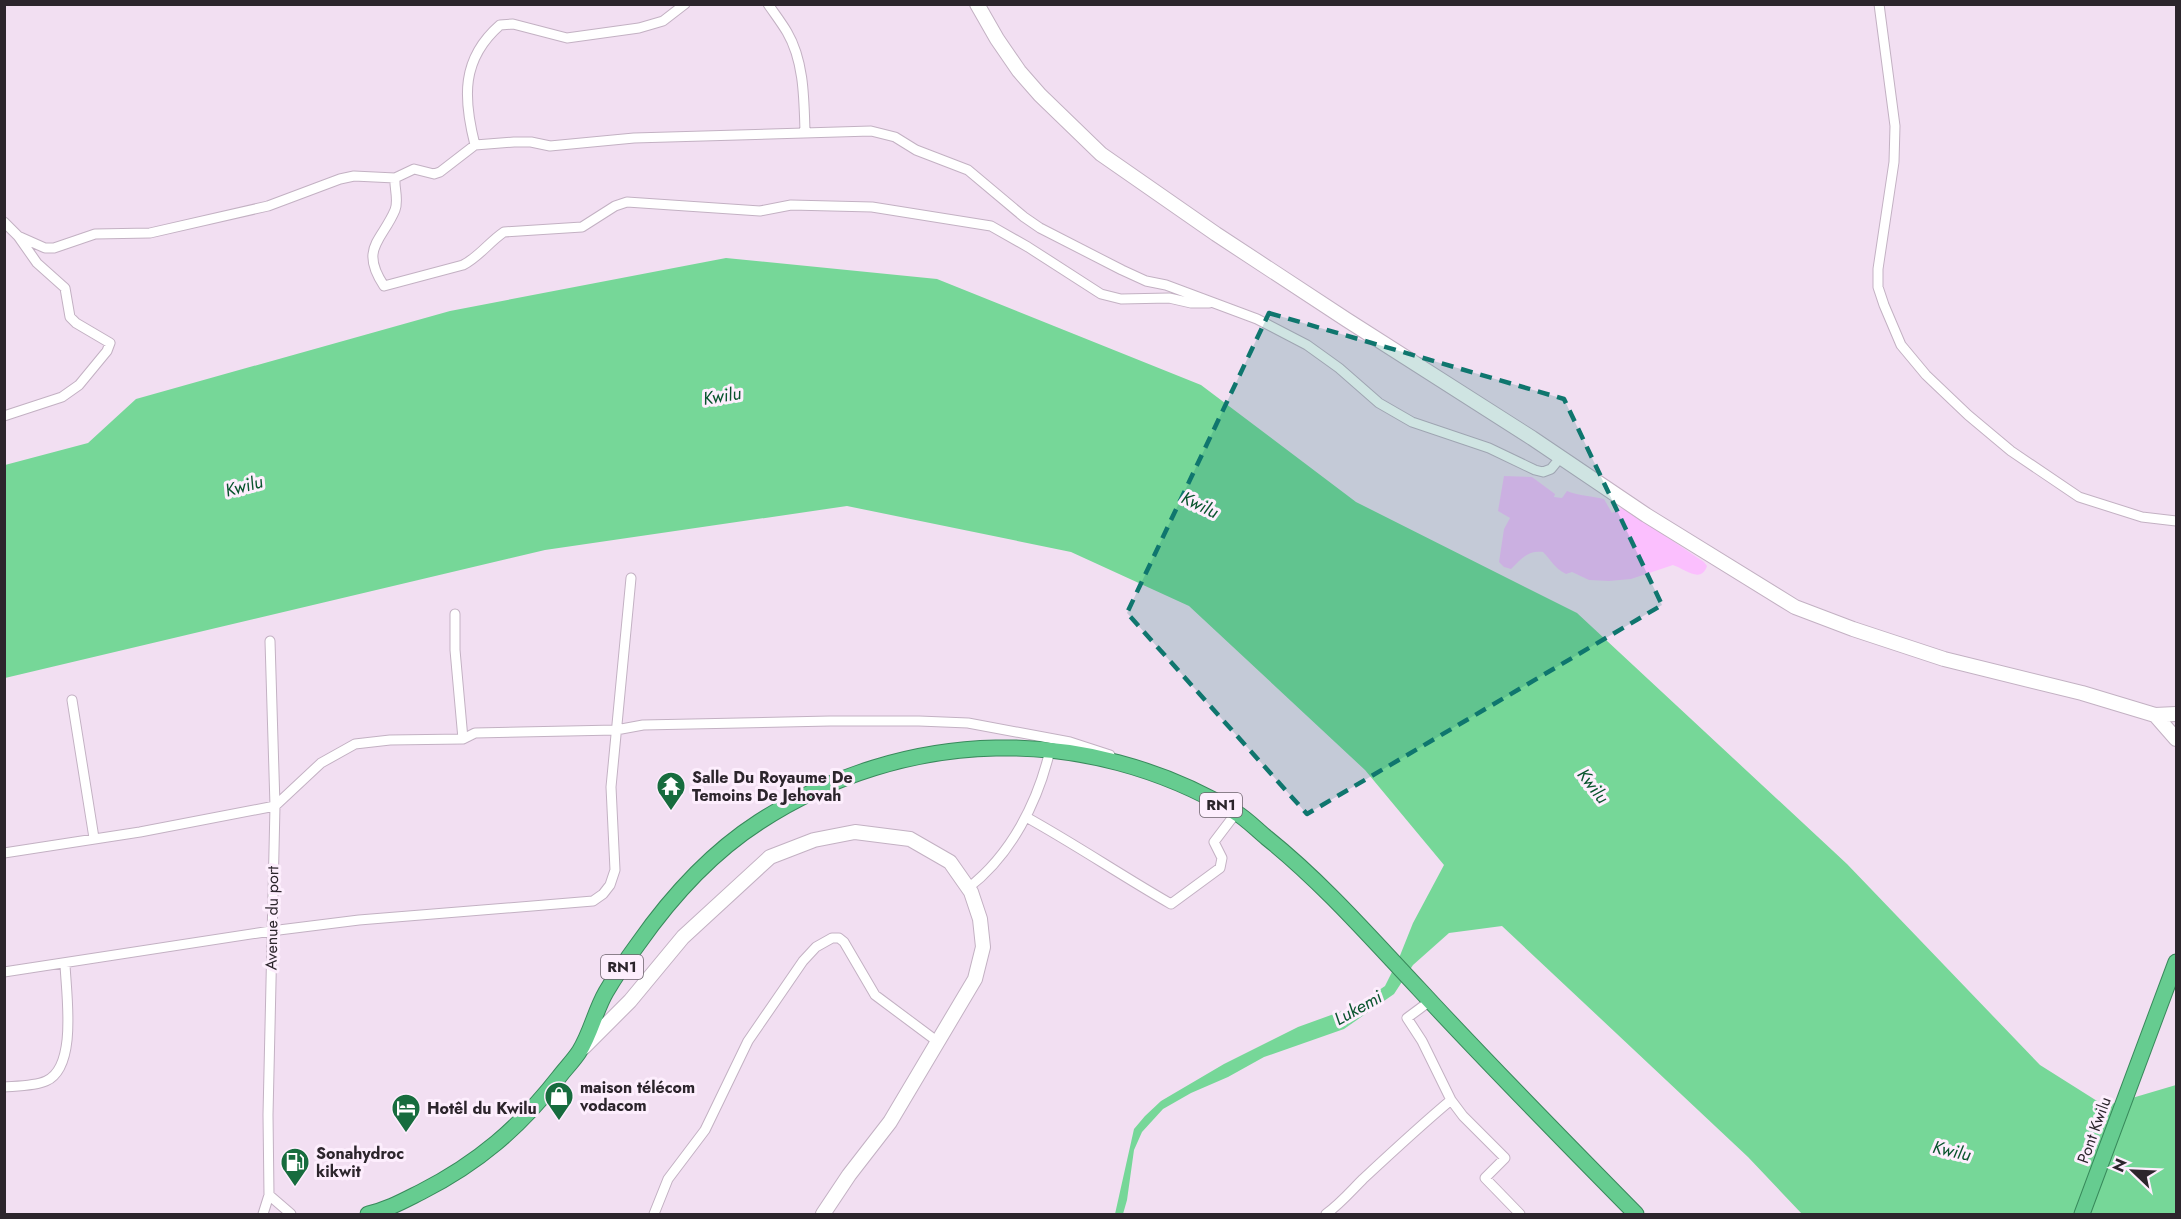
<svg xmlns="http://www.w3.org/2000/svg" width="2181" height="1219" font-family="Jost,sans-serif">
<rect width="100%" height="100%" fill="#f2dff2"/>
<!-- green -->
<path fill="#fbbffe" d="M1504 476 1532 477 1555 494 1554 497 1562 498 1567 491C1580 496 1592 496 1604 499L1612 513 1620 508 1627 510 1704 562 1707 566C1701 584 1685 569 1673 565L1631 579 1609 581 1589 580 1572 572 1566 574C1553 567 1552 561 1543 552 1528 550 1521 559 1511 569L1504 567 1499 562 1504 529 1510 518 1498 511Z"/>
<!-- water -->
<path fill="#76d798" d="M726 258 937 279 1201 385 1356 502 1577 613 1847 864 2040 1065 2105 1106 2176 1085V1214H1802L1748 1157 1502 926 1449 933 1413 965 1394 994 1344 1029 1264 1057 1228 1077 1191 1093 1163 1109 1142 1132 1134 1150 1127 1200 1123 1214H1115L1134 1129 1145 1116 1161 1101 1224 1064 1298 1027 1356 1006 1385 986 1399 958 1413 923 1444 865 1365 770 1189 606 1071 552 847 506 545 550 5 678V465L88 443 136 399 450 311Z"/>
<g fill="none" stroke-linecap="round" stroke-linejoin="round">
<!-- minor casing -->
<g stroke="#c3b1c3" stroke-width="11">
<path id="minor" d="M768 4C774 13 781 22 787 32 804 61 804 98 805 132
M1879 4 1895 126 1894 162 1878 269V287L1884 305 1901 345 1926 375 1968 415 2011 451 2079 497 2142 517 2176 521
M475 145C463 98 461 59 500 25L513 24 567 38 639 28 663 21 685 4
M395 178C394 188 399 200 395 210 382 241 359 248 384 286L463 265C479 257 489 242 504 232L582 227 615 206 627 202 760 211 791 205 872 207 991 226 1028 247 1101 294 1121 299 1169 298 1191 303H1209
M4 222 18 236 37 263 65 288 70 317 76 323 110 343 107 351 79 385 62 397 4 416
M18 236 45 248H54L95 234 150 233 268 206 340 179 354 176 395 178 414 169 434 174 440 172 475 145 514 142H531L550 146 634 138 871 131 895 137 916 150 968 170 1024 217 1040 228 1122 270 1146 281 1166 285 1257 319 1307 345 1339 368 1379 403 1412 422 1489 448 1535 470 1543 472 1551 469 1560 458
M455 614V650L463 739
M72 700 94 838
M1026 817C1075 844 1122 876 1171 904L1220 868 1222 858 1214 842 1236 813
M4 853 140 832 275 806 321 763 355 744 390 740 463 739 475 733 616 730 643 725 830 721H919L968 723 1070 742 1110 755
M968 888C1011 855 1038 802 1050 750
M4 972 271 931 359 920 593 901 603 894 610 885 615 870 611 787 631 578
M1430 1001 1407 1018 1422 1041 1451 1100 1463 1116 1505 1158 1485 1178 1520 1214
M4 1087C17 1086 35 1086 46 1081 78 1067 66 993 65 964
M269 1195 291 1214
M263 1214 269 1195 268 1115 275 806 270 641
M654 1214 668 1179 705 1130 748 1041 803 961 816 947 832 938H839L844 942 875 995 938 1042
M1326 1214C1340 1204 1351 1191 1363 1179 1392 1152 1421 1125 1451 1100"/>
</g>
<!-- secondary casing -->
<g stroke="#c3b1c3" stroke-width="16">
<path id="secondary" d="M977 4 997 39 1019 71 1040 95 1101 154 1216 234 1347 320 1532 438 1646 515 1795 607 1853 629 1944 659 2082 693 2155 715 2176 714
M2155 715 2176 739
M583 1048 630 1001 683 937 770 857 814 840 855 832 910 839 950 862 971 892 980 919 983 947 975 979 890 1122 849 1175 823 1214"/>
</g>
<!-- trunk casing -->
<g stroke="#38895b" stroke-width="17">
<path id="trunk" d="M368 1214C387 1210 403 1201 421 1192 478 1163 519 1128 559 1077 565 1069 573 1061 579 1052 591 1033 595 1011 606 992 616 975 627 959 638 944 671 897 711 853 759 822 905 727 1086 723 1235 812 1247 819 1257 830 1267 838 1323 883 1370 937 1419 989 1490 1066 1563 1140 1636 1214
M2082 1214 2176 962"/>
</g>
<!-- minor -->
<use href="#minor" stroke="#fff" stroke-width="9"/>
<!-- secondary -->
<use href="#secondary" stroke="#fff" stroke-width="14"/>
<!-- trunk -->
<use href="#trunk" stroke="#66cc90" stroke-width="15"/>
</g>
<!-- marked area -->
<path fill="#0f766e" fill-opacity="0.2" stroke="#0f766e" stroke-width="4.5" stroke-dasharray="12 8" stroke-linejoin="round" d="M1269 313 1564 399 1662 605 1307 814 1127 613Z"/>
<!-- icons -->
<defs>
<g id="temple-pin" transform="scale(1.5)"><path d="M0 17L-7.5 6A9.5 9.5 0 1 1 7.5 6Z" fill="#176c3e" stroke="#fdeefd"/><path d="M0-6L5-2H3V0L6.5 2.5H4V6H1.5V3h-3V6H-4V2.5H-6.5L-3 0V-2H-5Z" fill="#fff"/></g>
<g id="shop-pin" transform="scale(1.5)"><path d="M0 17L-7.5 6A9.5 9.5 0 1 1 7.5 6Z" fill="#176c3e" stroke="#fdeefd"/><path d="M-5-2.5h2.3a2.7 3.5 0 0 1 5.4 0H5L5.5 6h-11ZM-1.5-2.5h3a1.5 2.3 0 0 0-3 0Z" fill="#fff"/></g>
<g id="hotel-pin" transform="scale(1.5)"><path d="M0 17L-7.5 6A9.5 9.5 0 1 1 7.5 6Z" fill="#176c3e" stroke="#fdeefd"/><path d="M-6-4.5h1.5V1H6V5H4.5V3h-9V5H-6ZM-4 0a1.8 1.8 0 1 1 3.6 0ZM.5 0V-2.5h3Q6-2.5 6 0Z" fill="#fff"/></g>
<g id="fuel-pin" transform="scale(1.5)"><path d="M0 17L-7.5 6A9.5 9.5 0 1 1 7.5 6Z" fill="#176c3e" stroke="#fdeefd"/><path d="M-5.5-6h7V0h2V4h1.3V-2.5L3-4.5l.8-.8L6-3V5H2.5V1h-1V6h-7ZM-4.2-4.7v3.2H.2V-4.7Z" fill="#fff"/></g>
</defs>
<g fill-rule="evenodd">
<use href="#temple-pin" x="671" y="786"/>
<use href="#shop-pin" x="559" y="1096"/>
<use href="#hotel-pin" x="406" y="1108"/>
<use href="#fuel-pin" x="295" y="1162"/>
</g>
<g text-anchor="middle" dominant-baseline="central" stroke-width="6" stroke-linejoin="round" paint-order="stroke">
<!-- shield labels -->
<g fill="#fdeefd" stroke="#6b616b" stroke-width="1.5">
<rect x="1200" y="793" width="42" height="24" rx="4.5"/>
<rect x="601" y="955" width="42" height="24" rx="4.5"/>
</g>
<g font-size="15" font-weight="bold" fill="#2c252c">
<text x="1221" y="805">RN1</text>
<text x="622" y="967">RN1</text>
</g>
<!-- poi labels -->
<g font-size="16" font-weight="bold" fill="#2c252c" stroke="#fdeefd" text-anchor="start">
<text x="692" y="777">Salle Du Royaume De<tspan x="692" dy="18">Temoins De Jehovah</tspan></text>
<text x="580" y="1087">maison télécom<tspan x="580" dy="18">vodacom</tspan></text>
<text x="427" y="1108">Hotêl du Kwilu</text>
<text x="316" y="1153">Sonahydroc<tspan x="316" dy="18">kikwit</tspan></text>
</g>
<!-- street labels -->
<g font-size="16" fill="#2c252c" stroke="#fdeefd">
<text transform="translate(272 918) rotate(-89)">Avenue du port</text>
<text transform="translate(2094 1130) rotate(-70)">Pont Kwilu</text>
</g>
<!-- water labels -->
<g font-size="18" font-style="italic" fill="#08542d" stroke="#fdeefd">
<text transform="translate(722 396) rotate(-9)">Kwilu</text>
<text transform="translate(244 486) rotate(-15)">Kwilu</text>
<text transform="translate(1200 505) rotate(26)">Kwilu</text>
<text transform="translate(1593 786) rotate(52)">Kwilu</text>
<text transform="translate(1358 1008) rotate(-29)">Lukemi</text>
<text transform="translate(1952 1151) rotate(13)">Kwilu</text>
</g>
</g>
<!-- border -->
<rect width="2181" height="1219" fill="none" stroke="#2c252c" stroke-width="12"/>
<!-- north arrow -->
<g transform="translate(2133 1171) rotate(293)" stroke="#fdeefd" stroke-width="4.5" paint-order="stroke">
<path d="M0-4.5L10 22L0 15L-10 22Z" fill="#2c252c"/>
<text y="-9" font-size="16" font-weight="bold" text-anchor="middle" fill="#2c252c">N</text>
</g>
</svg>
